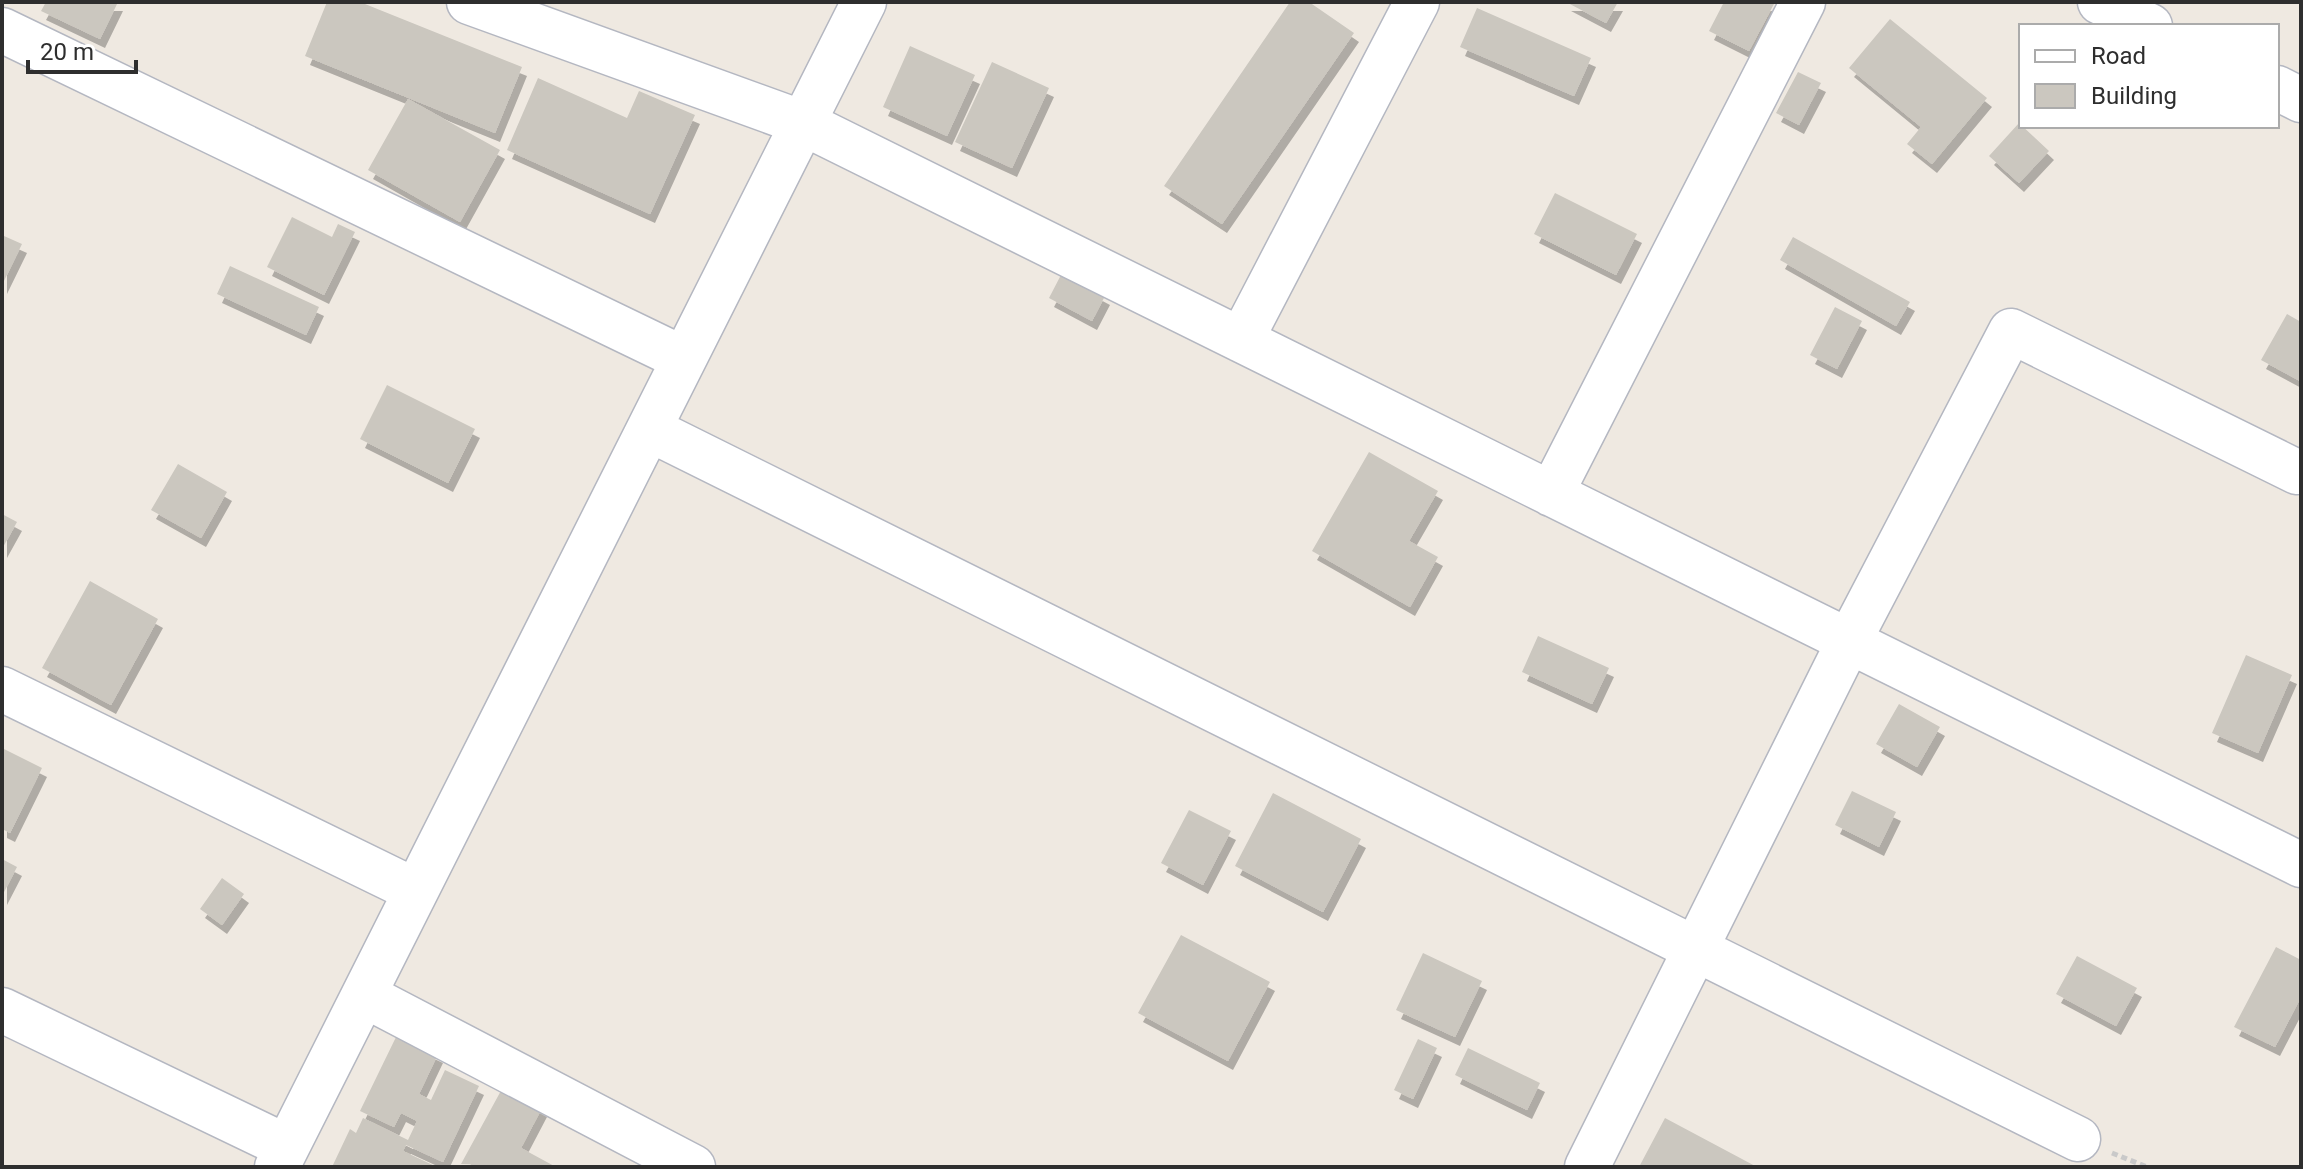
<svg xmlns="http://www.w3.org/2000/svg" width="2303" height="1169" font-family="Roboto,sans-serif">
<defs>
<filter id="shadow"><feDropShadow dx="5" dy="9" stdDeviation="0" flood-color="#0004"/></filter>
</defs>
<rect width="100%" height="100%" fill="#efe9e1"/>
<!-- building -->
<path fill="#cbc7bf" filter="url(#shadow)" d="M46 2H118L100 39 41 11Z
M327 2H360L522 67 495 133 305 56Z
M1290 2H1309L1354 33 1222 224 1164 186Z
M1566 2H1618L1606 23Z
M1724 2H1775L1749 51 1709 31Z
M1477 8 1591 58 1574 96 1460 47Z
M1890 19 1987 98 1932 164 1907 144 1921 127 1849 68Z
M910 46 975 75 947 136 883 107Z
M992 62 1049 88 1012 168 955 142Z
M1798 72 1821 83 1799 125 1776 113Z
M538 78 627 118 639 91 695 115 650 214 507 150Z
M408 99 500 150 460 222 368 170Z
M2019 123 2049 151 2019 183 1989 156Z
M1555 193 1637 234 1616 275 1534 234Z
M292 217 332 237 338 224 355 232 324 295 267 267Z
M4 236 22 244 2 285V241Z
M1793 237 1910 302 1896 326 1780 260Z
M230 266 319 307 306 335 217 294Z
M1062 273 1105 296 1092 321 1049 298Z
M1835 307 1862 321 1837 369 1810 355Z
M2287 314 2301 322 2300 381 2261 360Z
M387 385 475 429 448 483 360 439Z
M1369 452 1438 491 1409 541 1438 557 1410 607 1312 551Z
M178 464 227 492 201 538 151 510Z
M2 514 17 522 2 549Z
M90 581 158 619 111 705 42 668Z
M1538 636 1609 668 1592 704 1522 672Z
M2246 655 2292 675 2258 753 2212 733Z
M1899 704 1940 727 1917 767 1876 744Z
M2 748 42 768 10 833 2 829Z
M1852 791 1896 812 1879 847 1835 825Z
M1273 793 1361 839 1323 912 1235 866Z
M1189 810 1231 831 1203 885 1161 863Z
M2 859 17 867 2 896Z
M222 878 244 894 222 925 200 909Z
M1181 935 1270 982 1228 1061 1138 1013Z
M2276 947 2301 960V997L2275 1047 2234 1027Z
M1423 953 1482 981 1455 1037 1396 1010Z
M2077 956 2137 988 2116 1026 2056 994Z
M397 1035 438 1054 419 1094 431 1100 445 1070 479 1086 443 1162 406 1145 403 1151 437 1167H332L350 1129 356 1133 363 1118 408 1140 417 1121 401 1113 394 1127 360 1111Z
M1418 1039 1437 1048 1413 1099 1394 1090Z
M1468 1048 1540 1083 1527 1110 1455 1075Z
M503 1087 542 1108 521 1148 556 1167 461 1164Z
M1665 1118 1757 1167H1639Z"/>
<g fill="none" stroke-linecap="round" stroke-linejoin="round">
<!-- street casing -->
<g stroke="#b4b7c1" stroke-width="47">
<path id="street" d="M2100 2 2150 26
M2 30 684 359
M2277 88 2301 100
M803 123 2301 865
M1241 340 1417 2
M649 429 2078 1139
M1551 494 1803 2
M2 689 416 891
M364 995 693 1167
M2 1010 287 1147
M277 1167 864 2
M1587 1167 1849 641 2011 331 2297 472"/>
</g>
<!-- secondary casing -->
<g stroke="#b4b7c1" stroke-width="47">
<path id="secondary" d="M469 2 803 123"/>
</g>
<!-- path -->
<path stroke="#c9c9c9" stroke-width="5" stroke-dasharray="6 4" stroke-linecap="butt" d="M2112 1153 2147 1167"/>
<!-- street -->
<use href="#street" stroke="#fff" stroke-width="44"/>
<!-- secondary -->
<use href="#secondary" stroke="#fff" stroke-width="44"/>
</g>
<!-- border -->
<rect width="2303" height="1169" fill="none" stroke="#2e2e2e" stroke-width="8"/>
<!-- legend -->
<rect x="2019" y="24" width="260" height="104" fill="#ffffff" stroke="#ababab" stroke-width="2"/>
<rect x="2035" y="50" width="40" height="12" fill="#ffffff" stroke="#ababab" stroke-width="2"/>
<text x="2091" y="64" font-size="24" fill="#2e2e2e">Road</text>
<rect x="2035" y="84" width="40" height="24" fill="#cbc7bf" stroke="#ababab" stroke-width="2"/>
<text x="2091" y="104" font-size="24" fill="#2e2e2e">Building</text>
<!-- scale -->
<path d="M28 60v12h108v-12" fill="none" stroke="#2e2e2e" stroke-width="4"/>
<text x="40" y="60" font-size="24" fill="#2e2e2e" stroke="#ffffff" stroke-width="6" paint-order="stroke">20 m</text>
</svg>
